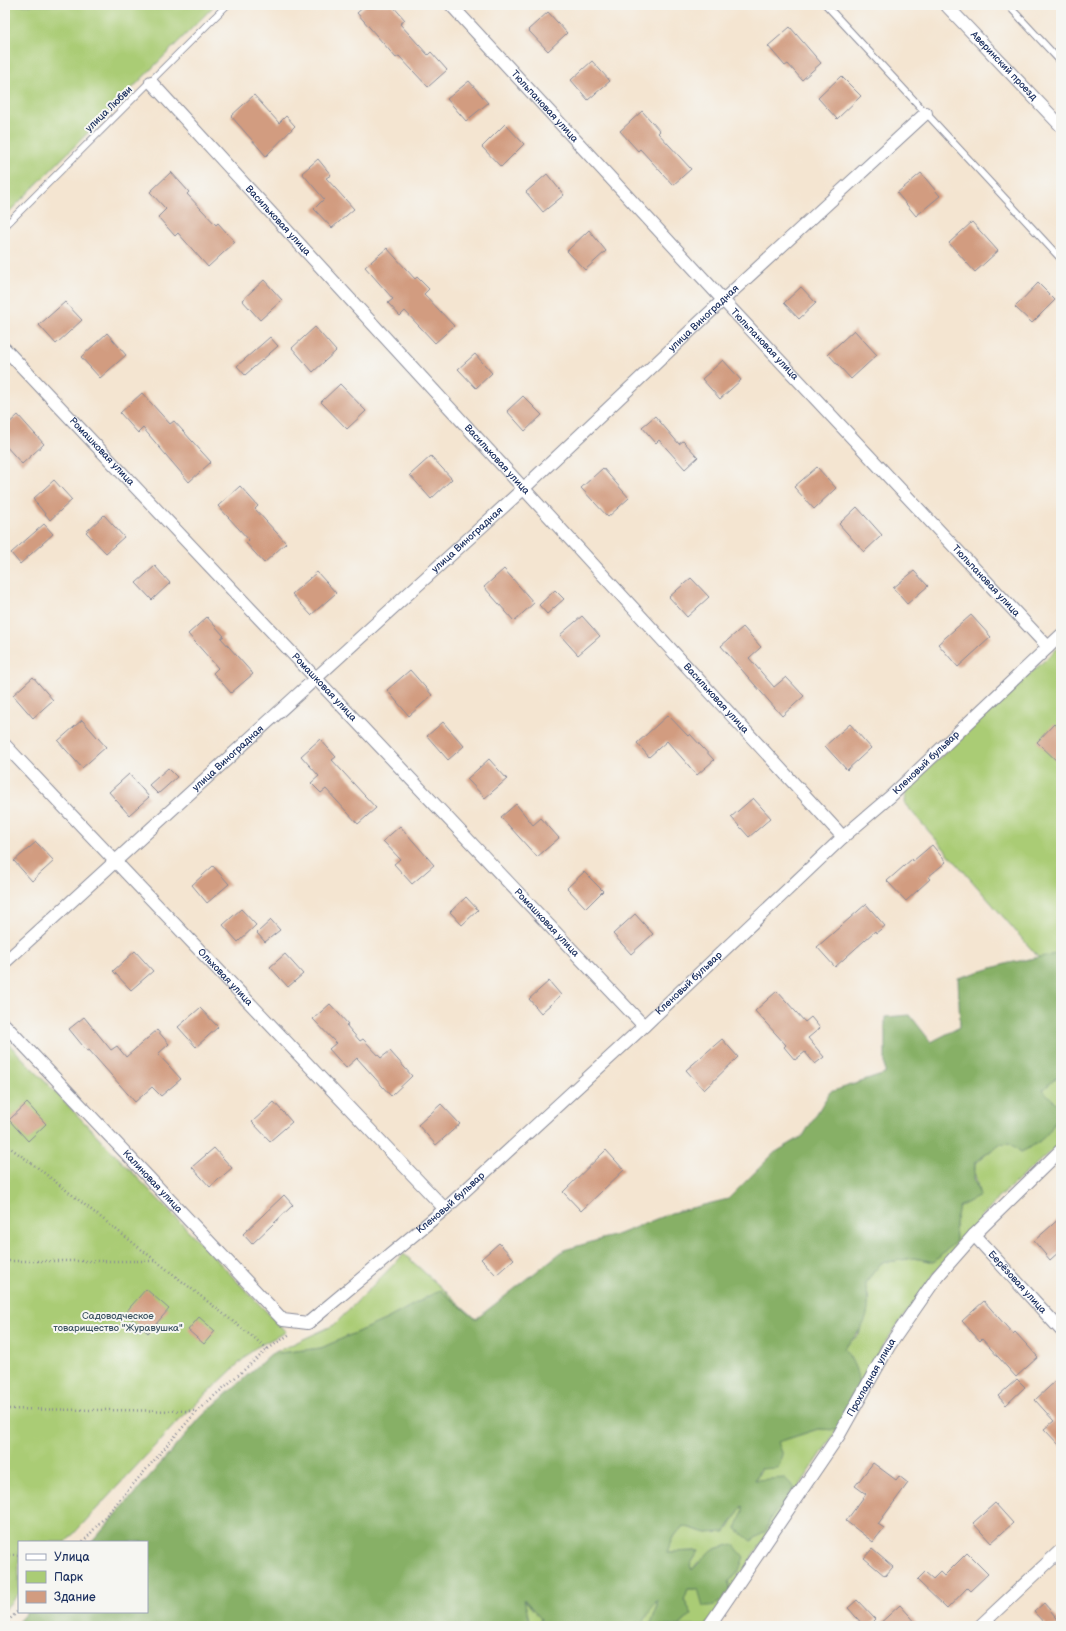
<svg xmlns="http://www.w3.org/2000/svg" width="1066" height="1631" font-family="'Balsamiq Sans',sans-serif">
<rect width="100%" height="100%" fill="#f6f6f2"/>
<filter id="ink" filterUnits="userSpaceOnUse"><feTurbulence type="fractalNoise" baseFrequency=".025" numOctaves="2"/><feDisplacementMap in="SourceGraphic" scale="8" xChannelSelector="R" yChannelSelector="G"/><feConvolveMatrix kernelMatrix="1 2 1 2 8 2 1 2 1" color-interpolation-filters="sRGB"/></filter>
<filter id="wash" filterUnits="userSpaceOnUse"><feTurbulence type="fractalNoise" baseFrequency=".012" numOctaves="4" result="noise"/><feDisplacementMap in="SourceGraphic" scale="16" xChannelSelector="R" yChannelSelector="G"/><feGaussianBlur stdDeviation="0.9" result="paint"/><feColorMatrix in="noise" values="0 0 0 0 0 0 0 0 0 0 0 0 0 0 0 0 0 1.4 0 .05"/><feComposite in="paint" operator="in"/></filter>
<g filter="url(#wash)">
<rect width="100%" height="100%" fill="#f4e5d1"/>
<!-- green -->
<path fill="#aacc75" stroke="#627e6a" d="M5 5H215L5 216Z
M1061 645V953L1039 958 905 804 906 789Z
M5 1040 286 1332 255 1348 178 1421 66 1542H19V1593L5 1609Z
M1061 1073V1142L998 1198 934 1274 881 1348 858 1392 844 1348 859 1334 869 1300 865 1283 881 1263 914 1258 934 1262 956 1241 955 1223 959 1207 980 1196 975 1175V1163L1000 1144 1010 1143 1021 1152C1044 1141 1054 1131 1059 1106L1043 1090Z
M404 1254 476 1319 440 1290 387 1319 321 1348 271 1354 334 1325Z
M818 1429 837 1430 731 1589 728 1581 738 1573 698 1562 692 1570 690 1565 699 1551 666 1552 672 1539 683 1526 707 1533 729 1528 742 1505 751 1541 766 1531 771 1517 784 1503 755 1480 778 1442Z
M688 1589H698L724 1599 706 1626H679L692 1614 684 1600Z
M523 1598 541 1619 536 1626H528L530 1623Z
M657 1599V1608L650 1626H641Z"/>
<!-- forest -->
<path fill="#87b066" stroke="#517062" d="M1061 953V1073L1043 1090 1059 1106C1054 1131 1044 1141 1021 1152L1010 1143 1000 1144 975 1162 974 1178 980 1196 959 1207 955 1223 956 1241 934 1262 914 1258 881 1263 865 1283C873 1314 866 1326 844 1348 870 1385 856 1396 837 1430L818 1429 778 1442 783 1455 778 1468 760 1469 755 1480 785 1478 794 1487 784 1503 771 1517 766 1531 751 1541 736 1529 743 1511 742 1506 725 1532 707 1533 683 1526 672 1539 667 1552 699 1551 690 1565 692 1570 711 1550 733 1544 744 1557 738 1573 728 1581 731 1589C723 1601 717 1607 703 1606L698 1589H688L684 1600 692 1614 679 1626H650L657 1608V1600L641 1626H536L541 1619 524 1599 530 1624 528 1626H14L27 1612H147V1542H92L202 1416 271 1354 321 1348 387 1319 440 1290 476 1319 564 1250 619 1234 671 1213 728 1199 774 1153 803 1136 830 1092 885 1074V1017L910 1015 931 1042 960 1027 958 978 1009 963Z"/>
<g id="blocks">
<!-- building -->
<path fill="#d29c80" d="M366 5H392L405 20 400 24 428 55 431 52 447 70 428 87 399 56 396 58 357 13Z
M548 12 567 33 548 51 528 30Z
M790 27 821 63 802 80 788 64 785 66 768 46Z
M592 61 610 81 588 100 571 80Z
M841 76 861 96 837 119 818 98Z
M469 81 488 103 466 121 447 99Z
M254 95 279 123 286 116 295 126 266 156 231 116Z
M642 111 660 131 658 133 691 169 673 185 640 149 638 151 620 131Z
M505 124 524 144 501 167 482 147Z
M318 159 331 175 326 178 354 209 332 228 314 209 324 199 302 173Z
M171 172 189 192 187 194 216 225 218 223 235 242 208 267 178 233 175 236 158 217 166 209 150 192Z
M921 173 940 196 916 216 897 193Z
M547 174 564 195 543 212 526 192Z
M972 222 998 251 975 272 949 243Z
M589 230 606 251 585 270 567 251Z
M387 248 415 279 417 277 429 289 424 294 454 326 435 343 405 311 400 316 388 303 393 299 365 267Z
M264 280 282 300 260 320 242 300Z
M1038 283 1055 300 1032 323 1015 307Z
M801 287 816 303 799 319 784 303Z
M65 302 82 320 56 344 39 325Z
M315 327 336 351 313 372 292 348Z
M854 330 877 355 851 379 828 354Z
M107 333 126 355 100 378 81 357Z
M270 337 278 346 245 375 237 366Z
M475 354 492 373 476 388 458 369Z
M723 360 741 380 720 399 702 379Z
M340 384 366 411 347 429 321 402Z
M142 393 170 424 174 421 211 462 189 482 143 428 138 433 120 413Z
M523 396 542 415 525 431 507 411Z
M18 415 44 444 22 464 5 445V427Z
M655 416 679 444 683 441 698 457 685 469 659 440 656 443 642 427Z
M431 456 452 479 431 499 410 475Z
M817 467 836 488 814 509 794 487Z
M603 468 629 498 608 517 581 488Z
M54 480 72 500 50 520 33 499Z
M240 486 258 506 255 509 286 543 264 563 246 543 249 540 218 506Z
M857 507 882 535 864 552 839 524Z
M104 515 124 537 106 553 86 532Z
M44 524 53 534 20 564 11 553Z
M155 566 170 583 152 600 136 583Z
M504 569 534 603 514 621 484 587Z
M914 571 928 586 907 604 893 588Z
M317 572 336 593 311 615 292 594Z
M691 578 709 597 687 617 669 597Z
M555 590 564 599 547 614 539 605Z
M971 615 991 637 958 667 938 644Z
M582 616 600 636 578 655 560 635Z
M207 617 224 636 221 638 253 674 231 693 213 673 218 668 188 634Z
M743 627 761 647 749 658 774 687 786 677 804 696 782 716 721 646Z
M410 670 432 695 409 716 387 690Z
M33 677 53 700 33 718 13 695Z
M668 715 688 736 690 734 714 760 697 775 667 741 649 757 637 743Z
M82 720 106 747 82 768 58 741Z
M443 722 464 746 448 760 427 736Z
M850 724 871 748 847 770 825 746Z
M1054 724 1061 730V765L1037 742Z
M320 739 336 757 332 760 376 808 358 824 326 789 321 793 311 783 319 776 301 756Z
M489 759 507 779 485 798 467 779Z
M168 768 177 777 158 794 149 785Z
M129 774 149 797 129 815 109 792Z
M753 798 771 818 749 837 731 817Z
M516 804 533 825 541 818 559 838 537 857 501 817Z
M400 826 434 865 412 884 394 864 400 859 383 841Z
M36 842 54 861 32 881 14 861Z
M932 845 946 862 928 877 930 879 906 901 887 881 912 859 913 861Z
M213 866 229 884 207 903 192 885Z
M584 872 603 891 586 908 567 888Z
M466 897 478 910 462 925 450 912Z
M866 904 885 926 876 933 875 931 835 967 817 947Z
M241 909 256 925 238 942 223 925Z
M635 914 653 934 631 954 613 934Z
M271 920 280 930 265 942 257 933Z
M135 951 153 971 131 990 113 971Z
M285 954 303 974 288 987 270 967Z
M549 981 561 995 541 1013 529 999Z
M777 991 805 1022 811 1017 820 1028 808 1038 824 1057 815 1064 805 1052 795 1060 784 1047 786 1045 755 1011Z
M330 1004 348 1024 346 1025 360 1041 363 1039 381 1058 390 1051 412 1076 391 1096 357 1058 346 1068 329 1049 336 1043 313 1019Z
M200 1008 218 1027 196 1047 178 1027Z
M84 1017 111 1050 117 1046 126 1057 157 1030 169 1044 158 1054 181 1079 161 1096 152 1087 135 1102 89 1050 87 1051 69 1029Z
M722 1039 738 1057 704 1090 686 1070Z
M274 1102 292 1122 270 1141 252 1122Z
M27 1103 46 1124 28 1141 9 1120Z
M441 1104 460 1124 436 1145 418 1125Z
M214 1148 232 1168 210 1187 192 1167Z
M606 1150 624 1170 581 1211 563 1192Z
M284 1195 293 1205 252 1244 243 1234Z
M1061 1217V1250L1050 1260 1034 1241Z
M499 1243 514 1259 496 1275 481 1259Z
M146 1289 169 1309 148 1333 125 1313Z
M984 1301 1013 1334 1015 1332 1038 1357 1016 1377 982 1339 980 1341 962 1321Z
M199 1317 215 1331 204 1344 188 1330Z
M1061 1376V1447L1044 1429 1054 1421 1035 1400Z
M1017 1379 1025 1387 1006 1405 998 1396Z
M873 1463 896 1480 899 1476 908 1483 878 1524 884 1528 873 1542 846 1521 866 1494 855 1486Z
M995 1503 1013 1523 991 1543 973 1523Z
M872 1549 893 1567 885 1576 864 1558Z
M967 1553 988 1574 970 1591 967 1588 947 1609 917 1580 925 1572 933 1579 940 1572 944 1576Z
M857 1600 875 1619 868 1626H864L848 1608Z
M1044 1603 1061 1623V1626H1047L1034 1612Z
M900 1605 919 1626H877Z"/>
</g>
</g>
<g filter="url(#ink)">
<use href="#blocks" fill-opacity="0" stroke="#888a98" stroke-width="1"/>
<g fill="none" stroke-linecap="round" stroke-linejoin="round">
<!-- service casing -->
<g stroke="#888a98" stroke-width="8">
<path id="service" d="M826 5 1061 259
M1008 5 1061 62
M5 226 227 5"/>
</g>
<!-- minor casing -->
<g stroke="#888a98" stroke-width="14">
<g id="minor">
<path id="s1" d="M451 5 723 300 1048 647"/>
<path id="s2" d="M946 5 1061 126"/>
<path id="s3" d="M151 82 843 837"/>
<path id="s4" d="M5 349 644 1026"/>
<path id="s5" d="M5 745 445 1209"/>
<path id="s6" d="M5 962 523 489 723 300 926 113"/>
<path id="s7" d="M5 1025 283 1320 308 1323 445 1209 644 1026 843 837 891 796 1061 635"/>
<path id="s8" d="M974 1235 1061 1330"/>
<path id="s9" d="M709 1626 839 1435 889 1346 937 1277 974 1235 1061 1150"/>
<path d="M980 1626 1061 1550"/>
</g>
</g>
<!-- path -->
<path stroke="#888a98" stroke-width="2.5" stroke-dasharray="1 3" stroke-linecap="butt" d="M5 1144 38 1168 268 1349
M5 1261H156
M5 1409 196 1411
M83 1542 197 1411 268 1349 290 1334
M5 1555H19
M5 1624 19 1610"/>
<!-- service -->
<use href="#service" stroke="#fff" stroke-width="6"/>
<!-- minor -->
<use href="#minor" stroke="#fff" stroke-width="12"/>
</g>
</g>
<g text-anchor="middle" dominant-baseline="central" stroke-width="4" stroke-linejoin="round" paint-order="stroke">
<!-- street labels -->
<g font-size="10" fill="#1b2f5e" stroke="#f6f6f2">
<text stroke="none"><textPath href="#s2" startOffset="84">Аверинский проезд</textPath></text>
<text stroke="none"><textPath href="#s1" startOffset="138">Тюльпановая улица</textPath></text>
<text transform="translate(109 109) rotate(-44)">улица Любви</text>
<text stroke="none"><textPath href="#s3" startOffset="188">Васильковая улица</textPath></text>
<text stroke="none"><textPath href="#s6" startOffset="950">улица Виноградная</textPath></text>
<text stroke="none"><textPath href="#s1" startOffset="462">Тюльпановая улица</textPath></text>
<text stroke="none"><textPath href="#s4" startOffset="141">Ромашковая улица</textPath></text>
<text stroke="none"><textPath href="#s3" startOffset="512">Васильковая улица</textPath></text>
<text stroke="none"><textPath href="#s6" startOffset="626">улица Виноградная</textPath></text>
<text stroke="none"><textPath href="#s1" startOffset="786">Тюльпановая улица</textPath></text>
<text stroke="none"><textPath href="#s4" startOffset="465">Ромашковая улица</textPath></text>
<text stroke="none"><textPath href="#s3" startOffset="836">Васильковая улица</textPath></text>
<text stroke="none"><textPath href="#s6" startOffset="302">улица Виноградная</textPath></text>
<text stroke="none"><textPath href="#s7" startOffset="1265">Кленовый бульвар</textPath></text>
<text stroke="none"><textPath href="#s4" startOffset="789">Ромашковая улица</textPath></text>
<text stroke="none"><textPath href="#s5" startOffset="320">Ольховая улица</textPath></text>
<text stroke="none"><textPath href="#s7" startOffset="941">Кленовый бульвар</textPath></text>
<text stroke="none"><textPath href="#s7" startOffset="215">Калиновая улица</textPath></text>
<text stroke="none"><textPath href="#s7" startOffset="617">Кленовый бульвар</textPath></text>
<text stroke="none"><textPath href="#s8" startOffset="64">Берёзовая улица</textPath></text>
<text stroke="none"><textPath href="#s9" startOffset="297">Прохладная улица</textPath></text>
</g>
<!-- park labels -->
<g font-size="10" fill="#3f5664" stroke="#f6f6f2">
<text x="118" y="1316">Садоводческое<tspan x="118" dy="12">товарищество "Журавушка"</tspan></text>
</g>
</g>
<!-- margin -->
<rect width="1066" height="1631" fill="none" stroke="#f6f6f2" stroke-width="20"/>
<!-- legend -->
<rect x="18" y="1541" width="130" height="72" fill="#f6f6f2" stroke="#9ea6b7"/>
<rect x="26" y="1554" width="20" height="6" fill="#ffffff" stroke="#9ea6b7"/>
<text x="54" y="1561" font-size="12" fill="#1b2f5e">Улица</text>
<rect x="26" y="1571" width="20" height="12" fill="#aacc75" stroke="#9ea6b7"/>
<text x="54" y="1581" font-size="12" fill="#1b2f5e">Парк</text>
<rect x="26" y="1591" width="20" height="12" fill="#d29c80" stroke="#9ea6b7"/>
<text x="54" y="1601" font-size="12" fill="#1b2f5e">Здание</text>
</svg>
